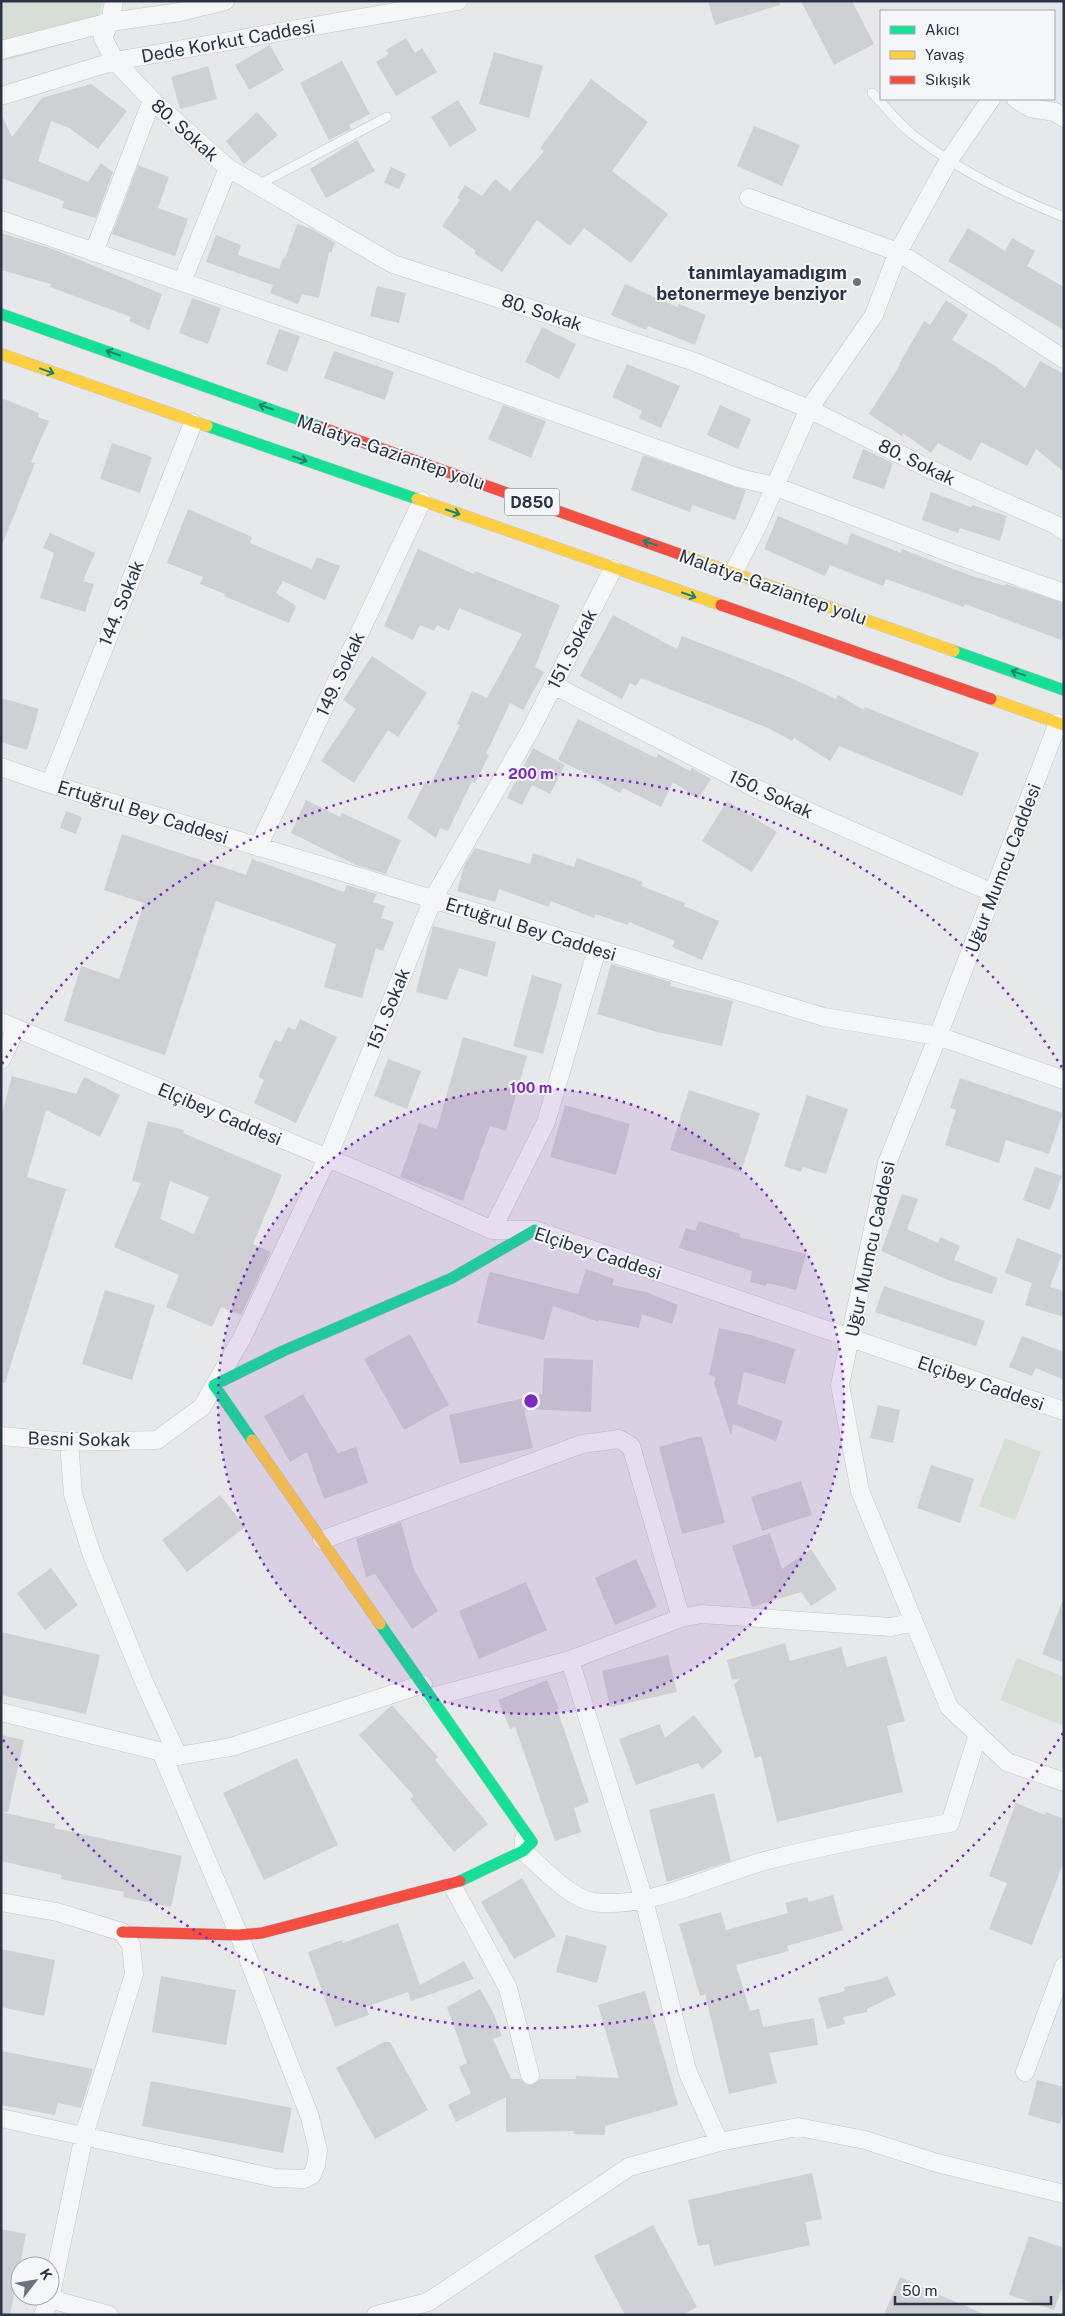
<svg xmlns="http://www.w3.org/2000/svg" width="1065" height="2316" font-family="'Public Sans',sans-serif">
<rect width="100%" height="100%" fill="#e6e8ea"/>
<!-- green -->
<path fill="#d6ded6" d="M1 1H103L96 35 1 62Z
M1005 1438 1041 1452 1015 1520 979 1506Z
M1017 1658 1064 1677V1726L1000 1700Z"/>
<!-- building -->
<path fill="#ced0d3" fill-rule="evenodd" d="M708 1H780V5L715 25Z
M801 1H852L874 44 834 65Z
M406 38 415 53 422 48 437 72 396 96 376 62 389 54 386 50Z
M270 45 284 70 249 90 235 65Z
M494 52 543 66 529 118 479 104Z
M342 61 370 114 349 125 351 129 329 140 300 83Z
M208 66 217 99 180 109 171 77Z
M591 79 648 122 612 171 668 214 631 263 584 228 570 246 537 220 502 272 474 253 476 251 442 226 460 200 457 198 465 185 482 196 495 179 510 191 544 151 540 148Z
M91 84 127 111 98 149 69 128 51 121 38 161 88 182 101 163 113 172 96 218 62 208 64 201 1 178V114L12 137 42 98Z
M458 100 477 130 450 147 431 117Z
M257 112 278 135 244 164 226 141Z
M754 126 800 145 782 186 737 166Z
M357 140 375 171 326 198 310 169Z
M138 165 169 177 158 208 188 219 175 256 112 234Z
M391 167 406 174 399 189 384 183Z
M297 224 312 229 335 243 331 253 329 252 319 298 302 294 298 304 270 293 273 285 206 262 216 235 241 245 238 255 279 269 283 258 285 259Z
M968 228 1005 251 1012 238 1035 251 1027 266 1064 287V330L948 261Z
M1 233 53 249 162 294 149 330 129 321 131 317 50 287 51 284 1 270Z
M625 284 677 307 679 304 706 315 695 345 648 326 646 330 611 315Z
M377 286 406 293 399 323 370 316Z
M192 298 221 308 208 344 179 333Z
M946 300 968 315 952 340 995 366 1025 388 1040 361 1064 374V472L1036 449 1027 466 981 442 971 461 938 443 931 453 903 433 902 436 869 414 900 365 899 364 924 321 930 325Z
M542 327 576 344 559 379 525 362Z
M279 329 300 336 287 372 266 364Z
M334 351 394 372 385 400 324 378Z
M627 364 680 386 661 428 639 418 642 411 612 397Z
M1 398 39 413 38 417 49 421 31 462 35 463 2 545Z
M503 405 546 421 531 458 488 439Z
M720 405 751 419 738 449 707 435Z
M112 443 152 457 140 493 100 479Z
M863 449 893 463 884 489 852 478Z
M643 455 746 490 735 520 692 505 690 512 631 490Z
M931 492 971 507 972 505 1007 516 1000 541 960 528 958 533 922 520Z
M188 509 252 537 250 543 312 569 317 557 340 566 325 600 283 581 276 593 296 606 289 623 224 596 225 594 200 584 203 577 167 563Z
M778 516 847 545 851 533 901 553 902 549 969 575 1005 586 1006 584 1064 603V641L965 604 964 607 886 579 883 586 830 565 825 576 764 549Z
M50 533 95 553 83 581 94 584 85 612 40 598 54 553 43 548Z
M418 549 474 574 475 571 560 605 535 667 544 672 523 710 510 703 486 754 489 755 475 783 472 781 448 831 440 828 436 838 407 818 425 782 430 785 460 725 457 724 472 691 487 698 522 634 459 608 449 631 437 625 434 631 420 625 413 640 384 626Z
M613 615 677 649 682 636 791 678 836 699 838 695 864 710 865 707 979 753 962 796 839 746 830 761 794 738 792 741 768 728 641 678 636 686 630 683 622 699 580 676Z
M372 656 427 693 398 737 388 730 354 783 321 761 356 709 343 700Z
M1 698 39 709 27 750 1 742Z
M578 719 656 758 658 754 690 771 692 768 711 779 698 799 673 782 661 807 623 788 620 793 595 780 596 778 558 760Z
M533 748 565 765 550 794 532 785 522 805 507 798Z
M306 800 340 817 342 813 401 840 386 874 356 865 291 833Z
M727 801 777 832 752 872 702 841Z
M66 811 82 817 76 834 60 828Z
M122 834 246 875 252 859 341 891 344 892 347 885 377 894 373 902 385 906 381 918 394 922 383 951 376 948 362 998 324 987 336 944 216 901 165 1055 64 1021 81 966 119 979 144 903 104 890Z
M475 848 530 864 533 853 574 867 577 858 643 882 641 886 685 903 684 906 719 921 702 960 672 947 675 941 629 922 628 925 595 914 594 918 551 901 549 907 499 889 495 902 457 891 464 866Z
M433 926 496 942 487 977 459 968 447 1000 416 992Z
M611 964 671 982 670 986 733 1001 722 1046 657 1032 597 1014Z
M532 975 562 984 543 1054 513 1046Z
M300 1019 337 1037 296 1123 254 1103 264 1080 258 1077 275 1040 281 1042 288 1027 295 1030Z
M463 1037 527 1056 506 1131 490 1126 463 1201 400 1177 419 1123 437 1129Z
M388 1059 421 1071 407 1109 374 1096Z
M12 1076 76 1094 84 1077 120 1095 100 1137 46 1110 27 1177 66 1189 5 1383 1 1382V1116Z
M960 1078 1063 1113 1049 1154 1006 1140 999 1163 945 1145 956 1110 950 1108Z
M689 1090 760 1113 741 1172 670 1150Z
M807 1095 848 1109 826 1174 803 1167 801 1172 784 1166Z
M565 1105 630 1124 616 1175 550 1157Z
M148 1121 184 1130 183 1133 282 1175 253 1244 271 1252 241 1315 221 1307 212 1327 166 1307 179 1275 114 1247 141 1183 132 1181ZM170 1181 209 1197 194 1234 160 1219Z
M1035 1167 1062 1176 1050 1210 1023 1200Z
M902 1194 918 1199 907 1229 938 1243 940 1237 960 1246 954 1260 998 1278 992 1294 948 1280 881 1251Z
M699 1221 740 1234 739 1237 806 1254 796 1290 767 1283 766 1286 750 1282 752 1271 679 1248 686 1228 695 1231Z
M1017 1238 1062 1255 1050 1287 1064 1291V1317L1025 1305 1032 1283 1005 1273Z
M586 1269 614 1279 612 1285 646 1292 678 1305 672 1324 642 1314 639 1328 599 1320V1322L553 1306 544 1340 477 1323 489 1273 491 1272 578 1294Z
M884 1286 985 1321 976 1346 875 1312Z
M105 1290 155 1305 132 1380 82 1364Z
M719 1328 751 1335 795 1349 785 1384 744 1372 737 1404 783 1421 776 1441 733 1424 731 1436 714 1383 716 1377 709 1375Z
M410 1334 449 1405 404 1430 364 1359Z
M1022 1336 1064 1352V1380L1036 1368 1032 1376 1009 1367Z
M544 1358 593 1360 591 1412 524 1409 533 1448 460 1464 449 1415 542 1394Z
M303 1394 338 1453 356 1447 368 1483 324 1499 307 1452 290 1462 264 1416Z
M878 1405 900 1410 893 1443 870 1438Z
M695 1437H702L725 1523 682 1534 659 1447Z
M931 1465 974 1479 960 1523 917 1508Z
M801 1481 812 1515 762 1531 751 1497Z
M220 1495 245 1527 187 1572 162 1540Z
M401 1522 414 1570 438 1611 412 1629 375 1574 366 1577 356 1539Z
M770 1533 782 1569 811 1549 837 1589 811 1606 801 1592 752 1607 732 1546Z
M636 1559 657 1607 615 1625 595 1578Z
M51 1568 78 1605 45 1630 17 1593Z
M526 1582 547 1630 479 1659 459 1611Z
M1062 1602H1064V1663L1042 1654Z
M1 1632 100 1655 86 1714 1 1695Z
M785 1643 790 1661 841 1647 847 1667 886 1656 905 1721 887 1726 903 1792 777 1822 761 1756 755 1758 734 1684 741 1678 732 1680 727 1660Z
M668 1655 677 1692 610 1707 602 1671Z
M547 1680 559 1709H557L589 1802 574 1808 581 1832 555 1841 515 1727 510 1729 498 1700Z
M392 1705 438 1757 435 1760 488 1824 454 1852 410 1799 414 1796 359 1735Z
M694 1715 723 1752 702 1769 698 1763 636 1785 619 1739 660 1724 665 1738Z
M1 1735 24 1740 8 1812H1Z
M297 1758 338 1845 264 1880 223 1793Z
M714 1793 731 1861 667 1882 649 1810Z
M1016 1803 1045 1815 1046 1812 1064 1819V1861L1032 1945 989 1929 1007 1883 989 1876Z
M1 1812 55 1824 54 1828 182 1856 171 1907 123 1897 124 1892 61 1879 62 1875 1 1861Z
M522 1878 556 1936 514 1959 481 1902Z
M833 1895 843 1930 787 1946 789 1951 736 1965 750 2011 759 2009 763 2027 814 2018 818 2045 769 2053 777 2083 729 2094 705 1994 700 1996 679 1924 721 1912 726 1930 788 1913 785 1903 807 1897 809 1902Z
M398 1923 420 1985 464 1961 474 1979 411 2001 408 1992 411 1991 366 2007 369 2015 335 2027 308 1952 342 1940 343 1943Z
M566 1935 607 1946 597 1983 556 1972Z
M1 1949 55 1960 44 2016 1 2007Z
M161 1976 236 1990 226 2045 152 2032Z
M887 1976 896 1995 867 2009V2012L843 2017 845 2024 827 2029 818 1998 845 1991 844 1987 878 1980Z
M480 1989 493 2012 502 2036 493 2039 511 2079H521L527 2085H532L540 2079H576V2076L619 2078 598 2005 645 1991 678 2105 605 2126V2135L573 2134 574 2131 506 2132V2097L456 2122 448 2105 471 2093 459 2067 467 2063 447 2007Z
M384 2042H390L428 2110 375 2139 336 2068Z
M1 2051 93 2069 81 2108 58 2103 55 2115 1 2105Z
M1037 2080 1064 2087V2111L1060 2124 1028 2115Z
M151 2081 292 2108 283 2153 142 2126Z
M812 2173 822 2219 805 2222 810 2245 714 2266 709 2244 698 2246 688 2200Z
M653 2225 697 2307 682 2315H625L594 2256Z
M1 2229 26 2234 10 2315H1Z
M1029 2236 1064 2248V2282L1054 2310 1009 2295Z
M900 2277 940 2295 986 2315H884Z"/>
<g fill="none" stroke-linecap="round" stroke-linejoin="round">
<!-- lane casing -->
<g stroke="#c4c6c8" stroke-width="10">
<path id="lane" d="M872 93C885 106 898 123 912 134 957 170 1011 196 1064 217
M258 185 387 117"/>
</g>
<!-- street casing -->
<g stroke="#c4c6c8" stroke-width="19">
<path id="street" d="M114 1 110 22 103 38 115 61 152 100 228 168 393 264 695 362 809 409 923 466 1056 525 1064 531
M1 50 110 22 180 12 225 1
M1 96 115 61 458 1
M1016 99 1030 108 1055 112 1064 118
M749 198 898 252 1064 359
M1 220 357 342 739 478 774 486 948 552 1064 593
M94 252 152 100
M182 282 228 168
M733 573 757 527 809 409 874 315 898 252 949 160 991 99
M553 685 757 789 993 893
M1058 723 938 1036 887 1163 840 1385 860 1491 949 1707 1007 1762 1064 1782
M1 767 50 784 824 1017 938 1036 1064 1080
M50 784 193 423
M258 847 422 501
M1 1022 378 1179 492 1230H535L1064 1411
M1 1060 16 1029
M492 1230 546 1122 597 949
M1 1436 69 1442 157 1440 202 1407 242 1338 327 1159 433 899 531 729 613 569
M69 1442 73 1494 91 1552 144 1682 178 1756
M322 1540 582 1444 619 1439 631 1446 681 1618
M570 1660 644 1900 688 2073 719 2142
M432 1697 570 1660 681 1618 701 1614 891 1627 914 1622
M1 1712 178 1756 231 1747 423 1684
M524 1839 523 1851C541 1866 569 1898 593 1902 649 1910 714 1874 768 1860 828 1845 889 1833 950 1823L978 1734
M452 1885 508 1988 530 2075
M1 1902 57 1912 122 1932 131 1945 134 1974 84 2135 50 2299 43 2315
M1025 2072 1064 1966
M1 2118 275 2178 304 2179 312 2175 316 2165 318 2150 310 2117 239 1935 161 1752
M50 2299 109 2315
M376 2315 428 2302 629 2167 719 2142 798 2127 865 2140 937 2163 1064 2194"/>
</g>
<!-- fast casing -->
<g stroke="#c4c6c8" stroke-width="12">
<path id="fast" d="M1 314 320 427
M207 426 417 499
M954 651 1064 690
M252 1440 214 1385 283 1351 452 1278 535 1230
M380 1624 532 1842 523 1851 460 1881"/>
</g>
<!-- slow casing -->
<g stroke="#c4c6c8" stroke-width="12">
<path id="slow" d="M1 354 207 426
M417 499 721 605
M682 555 954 651
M991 699 1064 725
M252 1440 380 1624"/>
</g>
<!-- jam casing -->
<g stroke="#c4c6c8" stroke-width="12">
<path id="jam" d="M320 427 682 555
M721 605 991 699
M122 1932 239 1935 262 1933 460 1881"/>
</g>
<!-- lane -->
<use href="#lane" stroke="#f5f6f7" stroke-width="9"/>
<!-- street -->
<use href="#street" stroke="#f5f6f7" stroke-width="18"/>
<!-- fast -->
<use href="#fast" stroke="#16e098" stroke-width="11"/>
<!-- slow -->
<use href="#slow" stroke="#ffcf43" stroke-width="11"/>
<!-- jam -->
<use href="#jam" stroke="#f24e42" stroke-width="11"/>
</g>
<!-- one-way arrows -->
<defs><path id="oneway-shaft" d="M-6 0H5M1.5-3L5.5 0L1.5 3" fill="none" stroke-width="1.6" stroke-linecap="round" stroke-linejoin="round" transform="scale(1.25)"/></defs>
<g stroke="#22816a">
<use href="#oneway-shaft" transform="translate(113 353) rotate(-161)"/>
<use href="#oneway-shaft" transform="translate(47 371) rotate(20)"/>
<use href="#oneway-shaft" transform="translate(266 407) rotate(-161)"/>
<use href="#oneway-shaft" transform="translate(300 459) rotate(19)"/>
<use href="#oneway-shaft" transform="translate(453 512) rotate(19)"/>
<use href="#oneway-shaft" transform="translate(650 543) rotate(-161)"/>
<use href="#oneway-shaft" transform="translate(689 595) rotate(19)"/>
<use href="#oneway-shaft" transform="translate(1018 673) rotate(-161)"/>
</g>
<!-- distance rings -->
<circle cx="531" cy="1401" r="313" fill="#7b2cbf" fill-opacity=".12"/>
<g fill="none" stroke="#7b2cbf" stroke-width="2.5" stroke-dasharray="2.5 5">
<circle cx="531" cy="1401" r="313"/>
<path d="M1063 1733A627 627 0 0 1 2 1738M2 1064A627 627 0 0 1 1063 1069"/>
</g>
<!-- markers -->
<circle fill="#6c737f" stroke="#f4f6f9" stroke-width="2" cx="857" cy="282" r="5"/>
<g text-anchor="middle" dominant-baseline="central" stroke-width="4" stroke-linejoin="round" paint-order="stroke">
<!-- shield labels -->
<rect fill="#f4f6f9" stroke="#676e7b" stroke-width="1" x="504.5" y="488.5" width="55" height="27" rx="4"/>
<g font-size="16" font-weight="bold" fill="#2b3445">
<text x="532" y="502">D850</text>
</g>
<!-- street labels -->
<g font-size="18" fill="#2b3445" stroke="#f4f6f9">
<text transform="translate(228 41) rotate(-10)">Dede Korkut Caddesi</text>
<text transform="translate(185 130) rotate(42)">80. Sokak</text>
<text transform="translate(542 312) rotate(18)">80. Sokak</text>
<text transform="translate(391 452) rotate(19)">Malatya-Gaziantep yolu</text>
<text transform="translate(917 462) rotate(26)">80. Sokak</text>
<text transform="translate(773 587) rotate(19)">Malatya-Gaziantep yolu</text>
<text transform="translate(121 603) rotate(-68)">144. Sokak</text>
<text transform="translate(572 649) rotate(-63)">151. Sokak</text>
<text transform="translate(340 674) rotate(-65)">149. Sokak</text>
<text transform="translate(771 794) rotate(25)">150. Sokak</text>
<text transform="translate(143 812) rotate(17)">Ertuğrul Bey Caddesi</text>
<text transform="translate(1003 868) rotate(-69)">Uğur Mumcu Caddesi</text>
<text transform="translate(531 929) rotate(17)">Ertuğrul Bey Caddesi</text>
<text transform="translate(388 1009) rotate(-68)">151. Sokak</text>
<text transform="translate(220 1114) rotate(23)">Elçibey Caddesi</text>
<text transform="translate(870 1249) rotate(-78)">Uğur Mumcu Caddesi</text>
<text transform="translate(598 1253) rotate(18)">Elçibey Caddesi</text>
<text transform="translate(981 1383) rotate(19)">Elçibey Caddesi</text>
<text transform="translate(79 1439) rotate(1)">Besni Sokak</text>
</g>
<!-- poi labels -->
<g font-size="18" font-weight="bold" fill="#2b3445" stroke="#f4f6f9" text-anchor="end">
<text x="847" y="272">tanımlayamadıgım<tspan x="847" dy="21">betonermeye benziyor</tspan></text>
</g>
</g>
<circle cx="531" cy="1401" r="8" fill="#7b2cbf" stroke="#f4f6f9" stroke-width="2.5"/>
<g font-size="15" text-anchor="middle" font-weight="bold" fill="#7b2cbf" stroke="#f4f6f9" stroke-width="4" stroke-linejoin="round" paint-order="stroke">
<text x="531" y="779">200 m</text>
<text x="531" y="1093">100 m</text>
</g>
<!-- border -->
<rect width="1065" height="2316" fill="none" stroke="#2b3445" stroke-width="5"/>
<!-- legend -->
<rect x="880" y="10" width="175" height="90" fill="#f4f6f9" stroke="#a4a8b1"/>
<rect x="890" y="26" width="25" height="8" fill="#16e098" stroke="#a4a8b1"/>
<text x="925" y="35" font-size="15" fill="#2b3445">Akıcı</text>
<rect x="890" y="51" width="25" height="8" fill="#ffcf43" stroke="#a4a8b1"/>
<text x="925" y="60" font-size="15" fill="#2b3445">Yavaş</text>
<rect x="890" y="76" width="25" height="8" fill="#f24e42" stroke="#a4a8b1"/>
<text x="925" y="85" font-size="15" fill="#2b3445">Sıkışık</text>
<!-- north arrow -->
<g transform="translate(35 2281) rotate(59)"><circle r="24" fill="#f4f6f9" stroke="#a4a8b1"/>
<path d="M0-4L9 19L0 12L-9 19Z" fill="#6c737f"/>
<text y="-8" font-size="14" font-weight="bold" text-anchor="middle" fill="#2b3445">K</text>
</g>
<!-- scale -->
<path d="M895 2296v8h156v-8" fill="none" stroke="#2b3445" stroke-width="2.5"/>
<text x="902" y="2296" font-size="15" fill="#2b3445" stroke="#f4f6f9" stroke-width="4" paint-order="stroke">50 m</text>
</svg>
